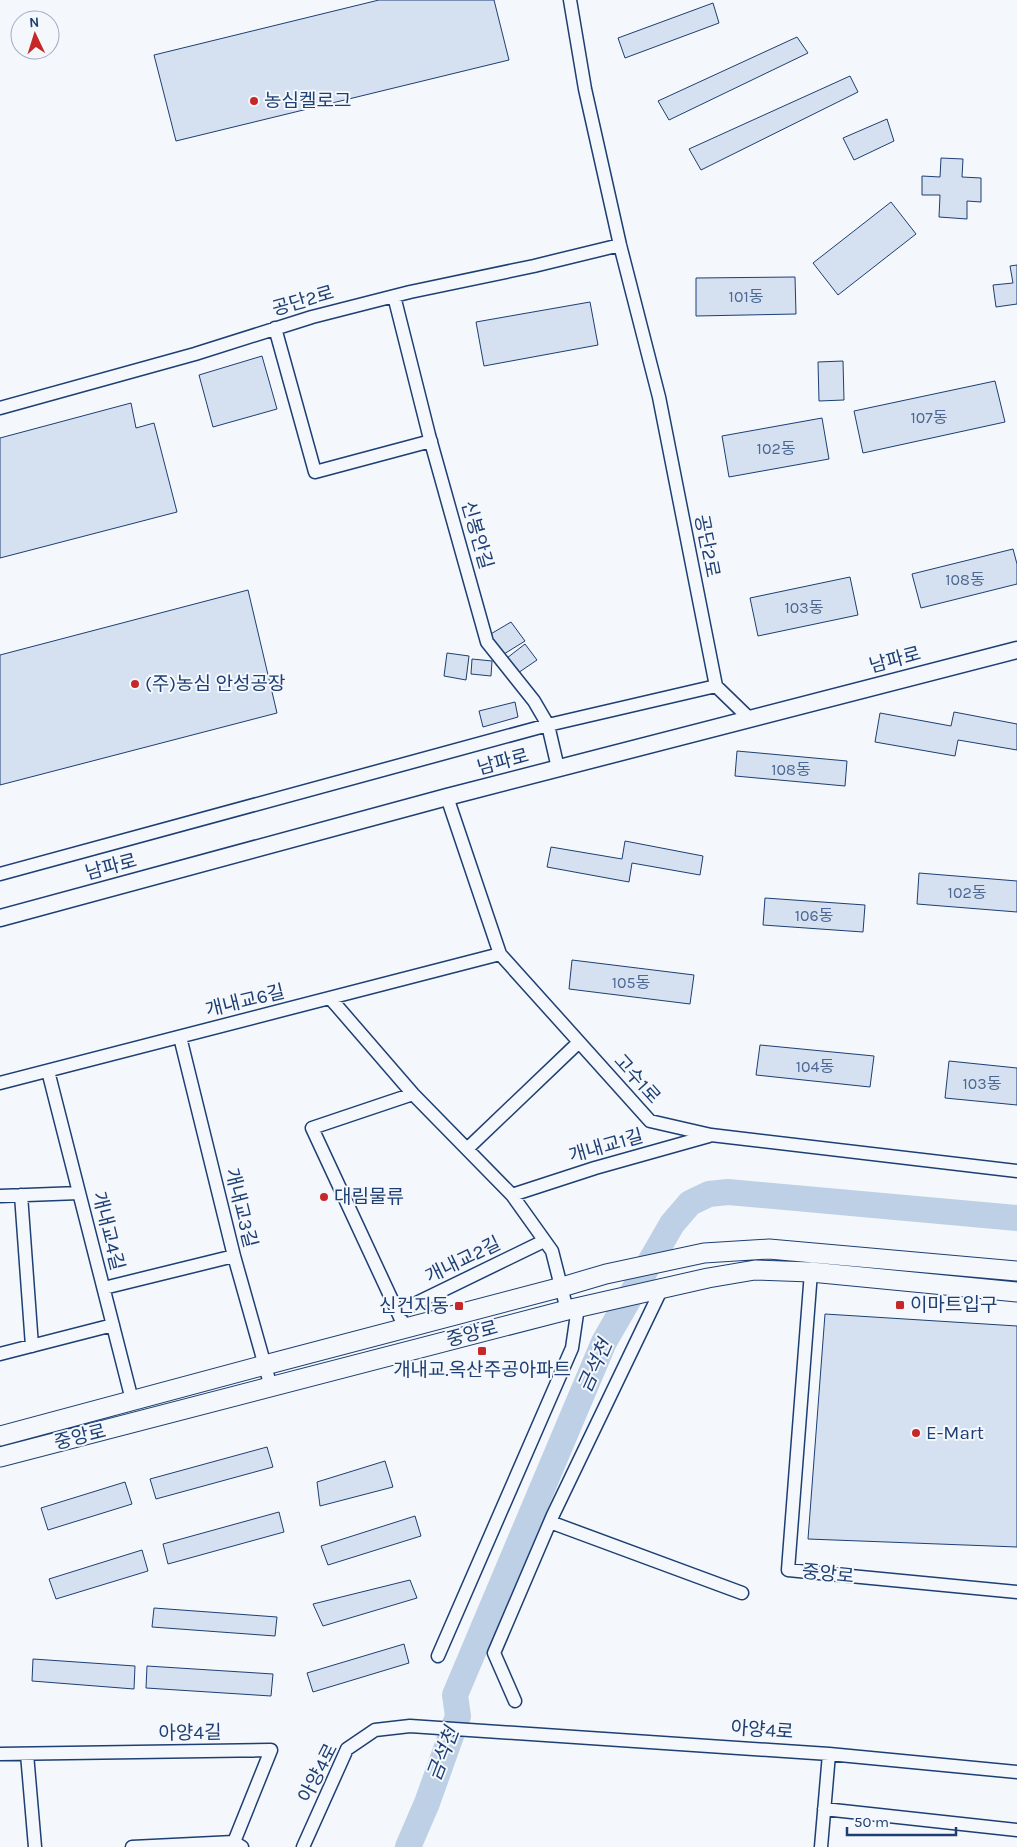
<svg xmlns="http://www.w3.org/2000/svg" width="1017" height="1847" font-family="Karla,'Noto Sans KR',sans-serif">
<rect width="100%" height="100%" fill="#f4f7fb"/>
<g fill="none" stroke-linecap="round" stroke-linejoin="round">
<!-- river -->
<path stroke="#bed0e5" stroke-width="26" d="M408 1847 427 1803 458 1716 455 1695 604 1342 672 1224 690 1203 709 1194 728 1192 1017 1218"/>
</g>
<!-- building -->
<path fill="#d5e0f0" stroke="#1d3f73" d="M379 0H494L509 60 176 141 154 55Z
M713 3 719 23 625 58 618 38Z
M797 37 808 53 669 120 658 101Z
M850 76 858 92 701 170 689 149Z
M887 119 894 141 854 160 843 138Z
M941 158 963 159 962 177 981 178V202L967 201V219L939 217 940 195H922V176L940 177Z
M891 202 916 234 838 295 813 263Z
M1017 265V304L996 307 993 285 1013 283 1010 266Z
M795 277 796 314 696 316V278Z
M590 302 598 345 484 366 476 322Z
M262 356 277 409 213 427 199 375Z
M843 361 844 400 819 401 818 362Z
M995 381 1005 422 863 453 854 411Z
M131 403 136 428 154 423 177 512 0 558V438Z
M822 418 829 459 729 477 722 436Z
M1013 549 1017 564V584L921 608 912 574Z
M850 577 858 615 758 636 750 598Z
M248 590 277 713 0 785V655Z
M511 622 525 641 504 654 489 635Z
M525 644 537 660 518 673 507 658Z
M447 653 469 656 466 680 444 676Z
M472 659 492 661 491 676 471 674Z
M515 702 518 717 483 727 479 711Z
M954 712 1017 724V750L958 740 955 756 875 742 880 713 951 726Z
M737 751 847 761 845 786 735 776Z
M625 841 703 856 700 875 632 863 629 882 547 867 551 847 622 859Z
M919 873 1017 881V912L917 904Z
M765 898 865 905 863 932 763 925Z
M572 960 694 975 690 1004 569 989Z
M760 1045 874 1056 870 1087 756 1075Z
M949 1061 1017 1068V1105L945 1098Z
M825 1314 1017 1326V1547L808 1539Z
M267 1447 273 1467 156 1499 150 1479Z
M385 1461 393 1487 320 1506 317 1482Z
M125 1482 132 1504 48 1530 41 1508Z
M279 1512 284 1532 168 1564 163 1544Z
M415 1516 421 1536 328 1565 321 1546Z
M142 1550 148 1571 56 1599 49 1579Z
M410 1580 417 1598 323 1626 313 1604Z
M154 1608 277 1617 275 1636 152 1627Z
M404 1644 409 1663 313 1692 307 1673Z
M33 1659 135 1666 134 1689 32 1681Z
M147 1666 273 1674 271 1696 146 1688Z"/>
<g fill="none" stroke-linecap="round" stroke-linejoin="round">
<!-- minor casing -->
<g stroke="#1d3f73" stroke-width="15">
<path id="minor" d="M570 0 585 89 620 245 659 397 716 686
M394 296 429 435 487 642 534 701 548 725 558 768
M275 328 315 472 431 441
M0 408 195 354 312 317 410 292 534 266 620 245
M716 686 750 719
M447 797 500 954 650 1121 711 1135 1017 1171
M0 874 548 725 716 686
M330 998 413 1094 512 1195 552 1251 567 1310
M180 1037 234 1256 271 1387
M48 1071 132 1400
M0 1083 500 954
M467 1149 579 1042
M21 1195 32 1346
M512 1195 595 1168 709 1136
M0 1196 79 1193
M811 1272 788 1570 1017 1592
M104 1288 234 1256
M398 1312 544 1241
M405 1328 312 1128 413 1094
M0 1354 113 1325
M550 1522 742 1593
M438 1656 572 1348 578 1307
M515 1701 494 1653 553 1515 662 1288
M0 1754 271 1750 234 1842 242 1847
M27 1754 35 1847
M824 1809 1017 1830
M132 1847 234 1842 231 1847
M303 1847 347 1749 375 1730 410 1726 829 1754 1017 1772
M821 1847 829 1754"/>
</g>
<!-- tertiary casing -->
<g stroke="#1d3f73" stroke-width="19">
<path id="tertiary" d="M0 918 447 797 1017 650"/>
</g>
<!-- secondary casing -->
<g stroke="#1d3f73" stroke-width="21">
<path id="secondary" d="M0 1436 265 1365 562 1287 606 1274 704 1253 769 1249 1017 1271
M0 1457 567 1310 708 1278 755 1270 811 1272 1017 1292"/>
</g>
<!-- minor -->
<use href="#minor" stroke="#f4f7fb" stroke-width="12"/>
<!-- tertiary -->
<use href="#tertiary" stroke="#f4f7fb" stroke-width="16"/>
<!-- secondary -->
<use href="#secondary" stroke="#f4f7fb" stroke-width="19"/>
</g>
<!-- markers -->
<g fill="#c62828" stroke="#f4f7fb" stroke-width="2">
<circle cx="254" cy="101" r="5"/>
<circle cx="135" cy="684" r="5"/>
<circle cx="324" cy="1197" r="5"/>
<rect x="895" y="1300" width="10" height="10" rx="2.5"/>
<rect x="454" y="1301" width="10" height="10" rx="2.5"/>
<rect x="477" y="1346" width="10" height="10" rx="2.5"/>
<circle cx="916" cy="1433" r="5"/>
</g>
<g text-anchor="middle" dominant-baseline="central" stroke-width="4" stroke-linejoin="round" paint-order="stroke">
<!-- number labels -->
<g font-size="16" fill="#4b6792">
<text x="746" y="296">101동</text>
<text x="929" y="417">107동</text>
<text x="776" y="448">102동</text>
<text x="965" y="579">108동</text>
<text x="804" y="607">103동</text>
<text x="791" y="769">108동</text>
<text x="967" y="892">102동</text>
<text x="814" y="915">106동</text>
<text x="631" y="982">105동</text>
<text x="815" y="1066">104동</text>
<text x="982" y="1083">103동</text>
</g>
<!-- poi labels -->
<g font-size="19" fill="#1d3f73" stroke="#f4f7fb" text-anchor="start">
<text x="264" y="101">농심켈로그</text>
<text x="145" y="684">(주)농심 안성공장</text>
<text x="334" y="1197">대림물류</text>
<text x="910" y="1305">이마트입구</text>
<text x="449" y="1306" text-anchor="end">신건지동</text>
<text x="482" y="1370" text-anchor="middle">개내교.옥산주공아파트</text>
<text x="926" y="1433">E-Mart</text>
</g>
<!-- street labels -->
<g font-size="19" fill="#1d3f73" stroke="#f4f7fb">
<text transform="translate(303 301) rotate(-16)">공단2로</text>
<text transform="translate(477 535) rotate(74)">신봉안길</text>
<text transform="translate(707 546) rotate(79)">공단2로</text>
<text transform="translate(895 660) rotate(-15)">남파로</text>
<text transform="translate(503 762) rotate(-15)">남파로</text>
<text transform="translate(111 867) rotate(-15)">남파로</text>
<text transform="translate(245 1001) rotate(-14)">개내교6길</text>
<text transform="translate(637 1079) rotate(48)">고수1로</text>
<text transform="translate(606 1146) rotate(-16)">개내교1길</text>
<text transform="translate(241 1208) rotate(76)">개내교3길</text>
<text transform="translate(108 1231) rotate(76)">개내교4길</text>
<text transform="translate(463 1260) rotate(-26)">개내교2길</text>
<text transform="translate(472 1334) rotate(-15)">중앙로</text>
<text transform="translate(80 1437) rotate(-14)">중앙로</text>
<text transform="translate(828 1574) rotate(6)">중앙로</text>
<text transform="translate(762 1730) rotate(4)">아양4로</text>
<text transform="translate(190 1733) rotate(-1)">아양4길</text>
<text transform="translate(318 1773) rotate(-63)">아양4로</text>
</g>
<!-- water labels -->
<g font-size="20" font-style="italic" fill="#1d3f73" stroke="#f4f7fb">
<text transform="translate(595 1366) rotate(-66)">금석천</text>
<text transform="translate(443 1754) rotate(-69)">금석천</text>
</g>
</g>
<!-- north arrow -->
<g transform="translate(35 35) rotate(356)"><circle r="24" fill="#f4f7fb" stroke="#9eadc5"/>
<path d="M0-4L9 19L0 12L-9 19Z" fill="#c62828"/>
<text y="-8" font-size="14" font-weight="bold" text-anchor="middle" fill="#1d3f73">N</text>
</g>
<!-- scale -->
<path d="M847 1827v8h109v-8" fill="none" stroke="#1d3f73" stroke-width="2.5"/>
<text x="854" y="1827" font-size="15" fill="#1d3f73" stroke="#f4f7fb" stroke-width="4" paint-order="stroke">50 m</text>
</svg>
